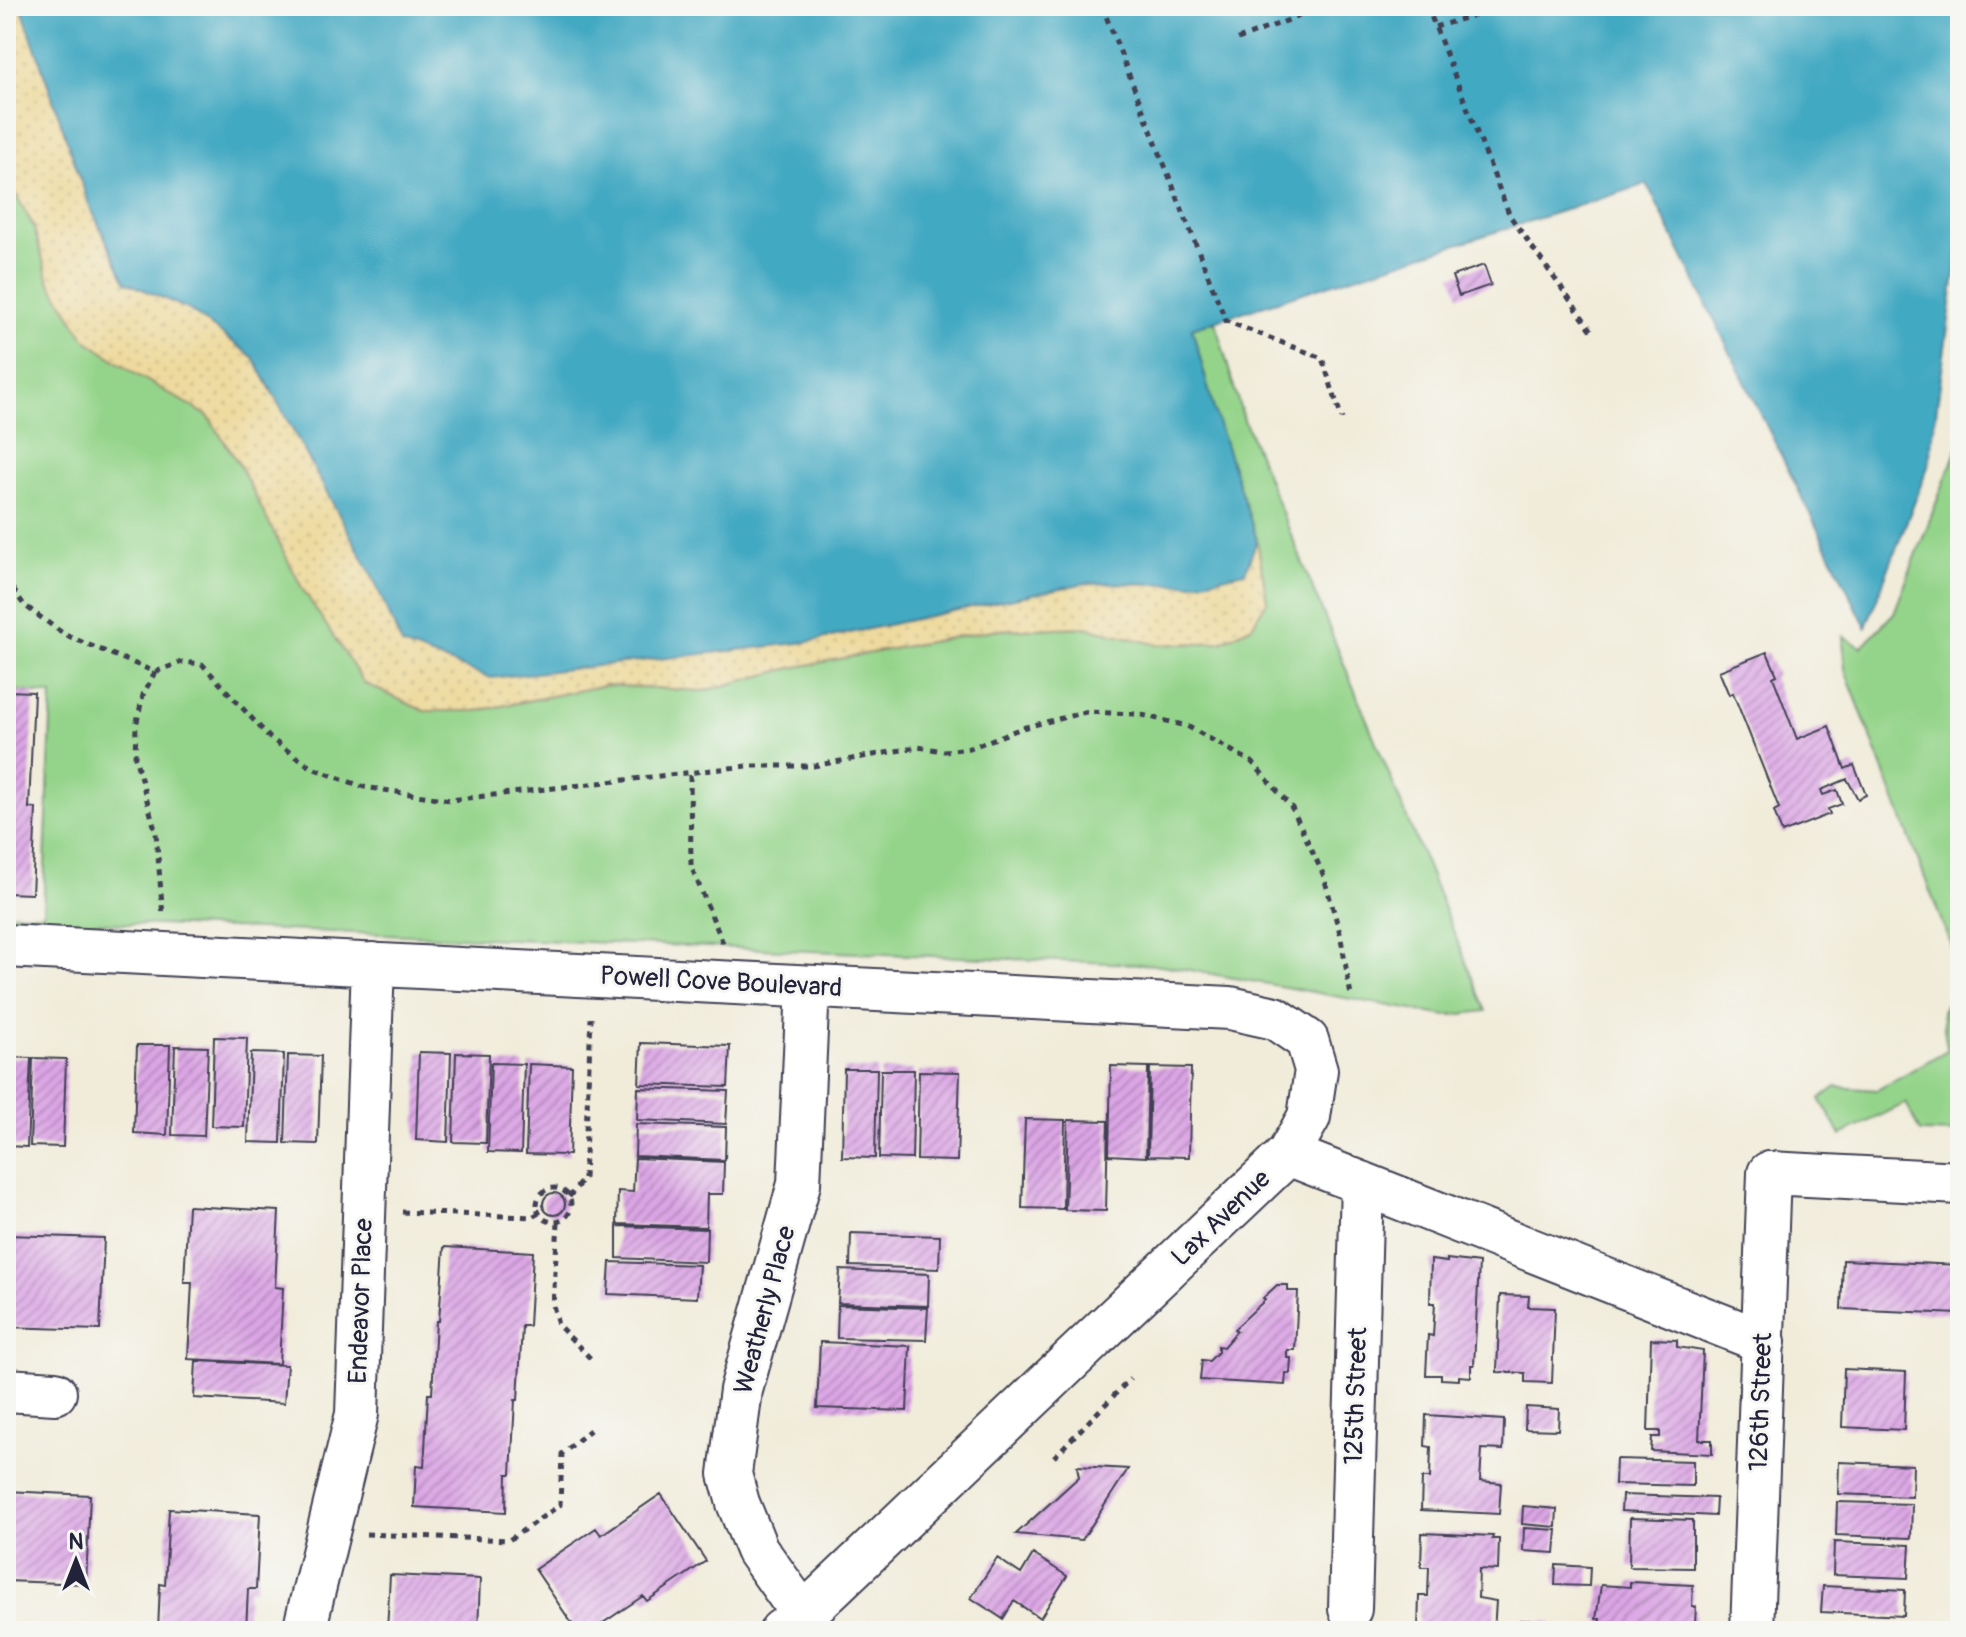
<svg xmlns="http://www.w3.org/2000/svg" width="1966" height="1637" font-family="Pangolin,sans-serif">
<defs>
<pattern id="sand-dots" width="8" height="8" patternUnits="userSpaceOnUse" patternTransform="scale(2)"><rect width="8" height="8" fill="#eeda9e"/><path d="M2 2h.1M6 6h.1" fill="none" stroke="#ccbb89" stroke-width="1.8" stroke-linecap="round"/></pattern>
<pattern id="building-hatch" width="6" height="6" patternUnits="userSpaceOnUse" patternTransform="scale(2)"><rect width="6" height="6" fill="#dca6e5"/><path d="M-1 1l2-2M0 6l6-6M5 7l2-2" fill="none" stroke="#b287bb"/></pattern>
</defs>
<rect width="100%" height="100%" fill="#f6f6f2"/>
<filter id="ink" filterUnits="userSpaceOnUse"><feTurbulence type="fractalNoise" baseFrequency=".0125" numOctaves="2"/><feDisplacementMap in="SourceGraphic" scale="16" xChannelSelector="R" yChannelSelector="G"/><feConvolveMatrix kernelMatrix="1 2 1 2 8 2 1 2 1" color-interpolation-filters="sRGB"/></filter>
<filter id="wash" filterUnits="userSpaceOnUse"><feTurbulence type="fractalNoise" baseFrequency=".006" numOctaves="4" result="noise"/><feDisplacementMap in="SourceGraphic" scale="32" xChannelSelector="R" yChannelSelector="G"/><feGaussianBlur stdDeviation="1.8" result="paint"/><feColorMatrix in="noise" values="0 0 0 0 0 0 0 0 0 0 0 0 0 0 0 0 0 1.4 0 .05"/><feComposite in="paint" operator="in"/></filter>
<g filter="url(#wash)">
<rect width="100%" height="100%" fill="#f1ecda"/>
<!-- green -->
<path fill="#94d48a" stroke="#5b7b62" stroke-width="2" d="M6 186 12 188 33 225 49 281 134 373 208 416 239 464 476 711 606 685 703 691 791 668 992 630 1086 627 1159 645 1221 642 1252 626 1267 601 1257 540 1215 413 1192 328 1215 321 1242 415 1486 1011 1446 1016 1161 965 6 919V913L43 914 52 695 12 690 13 656 6 649Z
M1960 441V969L1845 670 1843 636 1861 647 1894 613Z
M1960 979V1133L1920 1132 1906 1103 1841 1135 1820 1099 1836 1087 1877 1090 1947 1050 1942 1012Z"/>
<!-- sand -->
<path fill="url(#sand-dots)" stroke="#887e6c" stroke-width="2" d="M6 6H21L89 204 126 282 188 309 253 357 372 575 403 645 653 657 807 642 1085 583 1190 584 1245 572 1257 540 1267 601 1252 626 1221 642 1159 645 1086 627 992 630 791 668 703 691 606 685 476 711H424L364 683 302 588 239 464 208 416 134 373 85 339 49 281 33 225 12 188 6 186Z"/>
<!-- water -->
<path fill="#42a9c2" stroke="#32667e" stroke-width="2" d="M21 6H1954L1960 26V239L1929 464 1866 627 1647 184 1192 328 1215 413 1257 540 1245 572 1190 584 1085 583 807 642 491 678 402 645 372 575 253 357 188 309 126 282 89 204Z"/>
<g id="blocks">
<!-- building -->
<path fill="url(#building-hatch)" d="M1484 265 1491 285 1459 296 1452 276Z
M1767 652 1777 675 1773 677 1797 739 1829 726 1845 769 1854 765 1866 795 1858 799 1847 779 1821 790 1823 795 1837 790 1842 804 1828 809 1830 814 1782 833 1774 811 1779 808 1733 693 1729 695 1719 671Z
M6 691 34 692 29 808H36L32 894 6 893Z
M214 1037 247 1038 244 1127 211 1126Z
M641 1043 730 1046 728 1087 639 1084Z
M137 1045H170L167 1135 134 1133Z
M175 1046 208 1047 204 1136 172 1135Z
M419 1052 451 1053 448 1142 416 1140Z
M251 1053 284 1054 281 1143 248 1142Z
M456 1053 489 1054 486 1143 453 1142Z
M288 1055 321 1056 318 1144 285 1143Z
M6 1057 31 1058 27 1147 6 1146Z
M33 1058 66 1059 63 1147 30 1146Z
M491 1063 524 1064 521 1153 488 1152Z
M529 1064 572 1066 569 1155 526 1154Z
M1111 1066 1148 1067 1146 1157 1109 1155Z
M1150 1067 1191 1068 1189 1157 1148 1156Z
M844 1069H877L875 1158 842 1157Z
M881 1070H914L912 1159 879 1158Z
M919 1071 960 1072 957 1161 917 1160Z
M638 1088 728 1091 726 1124 637 1120Z
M1025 1119 1065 1120 1063 1209 1022 1208Z
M1068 1120 1108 1121 1106 1211 1065 1210Z
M636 1124 726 1127 725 1160 635 1156Z
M635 1158 724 1162 723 1194H707L706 1227 617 1224 618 1191 633 1192Z
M543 1204a11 11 0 1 1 22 0a11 11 0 1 1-22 0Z
M188 1206 279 1211 275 1287 283 1288 279 1364 188 1359 192 1282H184Z
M617 1226 707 1229 706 1262 617 1258Z
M851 1233 940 1236 939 1269 850 1266Z
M6 1235 104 1238 100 1330 6 1327Z
M444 1247 533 1252 529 1326H522L518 1400H515L511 1474H507L506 1512 414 1507 416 1466 424 1467 428 1394H432L436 1321H439Z
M1447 1259 1479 1263 1474 1365H1471V1377L1459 1376V1380L1441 1379V1375H1426L1428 1335 1433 1336 1435 1303H1430L1431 1260 1447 1262Z
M1843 1260 1960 1265V1314L1841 1309Z
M610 1262 699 1265 697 1298 608 1294Z
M840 1270 929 1274 928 1306 838 1303Z
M1277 1285H1288V1291H1298L1295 1350H1287V1358H1291L1290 1374 1286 1373 1285 1385 1200 1380 1202 1360 1209 1361 1218 1352V1346L1223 1347 1237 1331 1234 1329 1265 1300 1263 1298Z
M1500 1295 1529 1296 1528 1307 1555 1308 1552 1383 1525 1382V1373L1497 1372Z
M838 1305 928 1308 926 1340 837 1338Z
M1651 1339 1677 1340V1347L1703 1351 1699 1440H1712V1454L1651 1451 1652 1437H1660V1431H1648Z
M820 1342 910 1346 907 1411 817 1408Z
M196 1361 287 1365 284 1403 194 1398Z
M1844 1369 1906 1372 1904 1430 1842 1427Z
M1526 1407 1559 1409 1558 1430 1525 1429Z
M1426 1415 1504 1420 1503 1450 1482 1449 1480 1481 1501 1483 1499 1514 1421 1510 1422 1478H1430L1431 1447 1425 1446Z
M1616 1459 1693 1461V1486L1615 1484Z
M1839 1462 1913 1465 1912 1497 1838 1494Z
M1077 1466 1128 1469 1082 1540 1016 1534 1079 1477Z
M6 1491 90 1495 86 1584 6 1581Z
M661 1494 706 1561 647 1601 643 1596 591 1631H577L535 1569 596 1528 601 1535Z
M1622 1495 1716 1498 1715 1516 1621 1511Z
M1837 1502 1912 1504 1911 1538 1836 1535Z
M1523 1506 1557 1509 1556 1527 1522 1524Z
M169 1509 260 1514 256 1589H248L246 1631H158L160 1584 165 1585Z
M1630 1518 1693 1520V1568L1629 1567Z
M1524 1528 1557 1530 1555 1553 1523 1551Z
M1422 1533 1493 1536 1492 1539H1499L1498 1570 1479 1569 1478 1598 1496 1601 1494 1631H1418L1419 1596H1428L1429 1567H1421Z
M1834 1542 1910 1545 1908 1578 1833 1575Z
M1033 1554 1067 1576 1040 1618 1014 1601 1003 1619 971 1598 997 1558 1021 1574Z
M1556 1565 1590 1567 1589 1586 1555 1585Z
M390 1575 480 1579 478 1631H387Z
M1630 1582 1693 1585 1692 1607H1696L1695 1623H1690V1631H1599L1600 1619H1596L1601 1585 1630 1587Z
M1823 1586 1905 1590 1904 1616 1821 1612Z
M1520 1620 1552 1622 1551 1631H1519Z"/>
</g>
</g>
<g filter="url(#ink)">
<use href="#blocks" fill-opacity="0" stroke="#414053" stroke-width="2"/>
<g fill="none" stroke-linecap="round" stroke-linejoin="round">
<!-- minor casing -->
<g stroke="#414053" stroke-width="46">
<path id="minor" d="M6 946 1230 1008 1275 1018 1307 1040 1316 1070 1309 1117 1288 1154 803 1615 781 1631
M1288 1154 1764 1342
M6 1390 55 1393
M1350 1609 1362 1183
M803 1615 757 1550 738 1503 730 1474 741 1390 799 1184 808 987
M304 1631 357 1414 373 964
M1752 1631 1769 1173 1960 1183"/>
</g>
<!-- path -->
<path stroke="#414053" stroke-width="5" stroke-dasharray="6 6" stroke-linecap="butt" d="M1102 6 1226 321 1322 358 1342 419
M1427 6 1510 216 1595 335
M1435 27 1488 11
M1238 39 1326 6
M6 579 24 605 65 635 155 672 182 662 202 664 270 738 312 768 364 787 450 800 747 766H813L918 747 944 751 970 748 1022 728 1086 712 1138 714 1187 726 1252 762 1292 808 1323 874 1340 933 1351 996
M155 672 143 695 136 726 135 757 156 833 163 916
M690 775 691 866 723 943
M537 1205a17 17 0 1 1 34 0a17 17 0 1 1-34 0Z
M569 1197 584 1178 591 1018
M402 1212 532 1217 539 1213
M558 1222 553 1305 558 1325 592 1360
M1054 1457 1130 1379
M366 1534 509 1540 560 1505 562 1454 590 1430"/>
<!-- minor -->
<use href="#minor" stroke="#fff" stroke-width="42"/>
</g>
</g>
<g text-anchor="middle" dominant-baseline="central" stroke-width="6" stroke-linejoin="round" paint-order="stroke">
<!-- street labels -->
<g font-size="26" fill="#22223b" stroke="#f6f6f2">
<text transform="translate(721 982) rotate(3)">Powell Cove Boulevard</text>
<text transform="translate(1221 1218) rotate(-44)">Lax Avenue</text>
<text transform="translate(361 1301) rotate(-88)">Endeavor Place</text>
<text transform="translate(765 1310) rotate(-75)">Weatherly Place</text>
<text transform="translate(1356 1396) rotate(-88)">125th Street</text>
<text transform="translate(1761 1402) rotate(-88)">126th Street</text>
</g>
</g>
<!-- margin -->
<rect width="1966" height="1637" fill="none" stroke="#f6f6f2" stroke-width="32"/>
<!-- north arrow -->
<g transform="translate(76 1561)" stroke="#f6f6f2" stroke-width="6" paint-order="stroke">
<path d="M0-6L14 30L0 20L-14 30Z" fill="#22223b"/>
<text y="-12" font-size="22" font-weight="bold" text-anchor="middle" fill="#22223b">N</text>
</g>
</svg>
